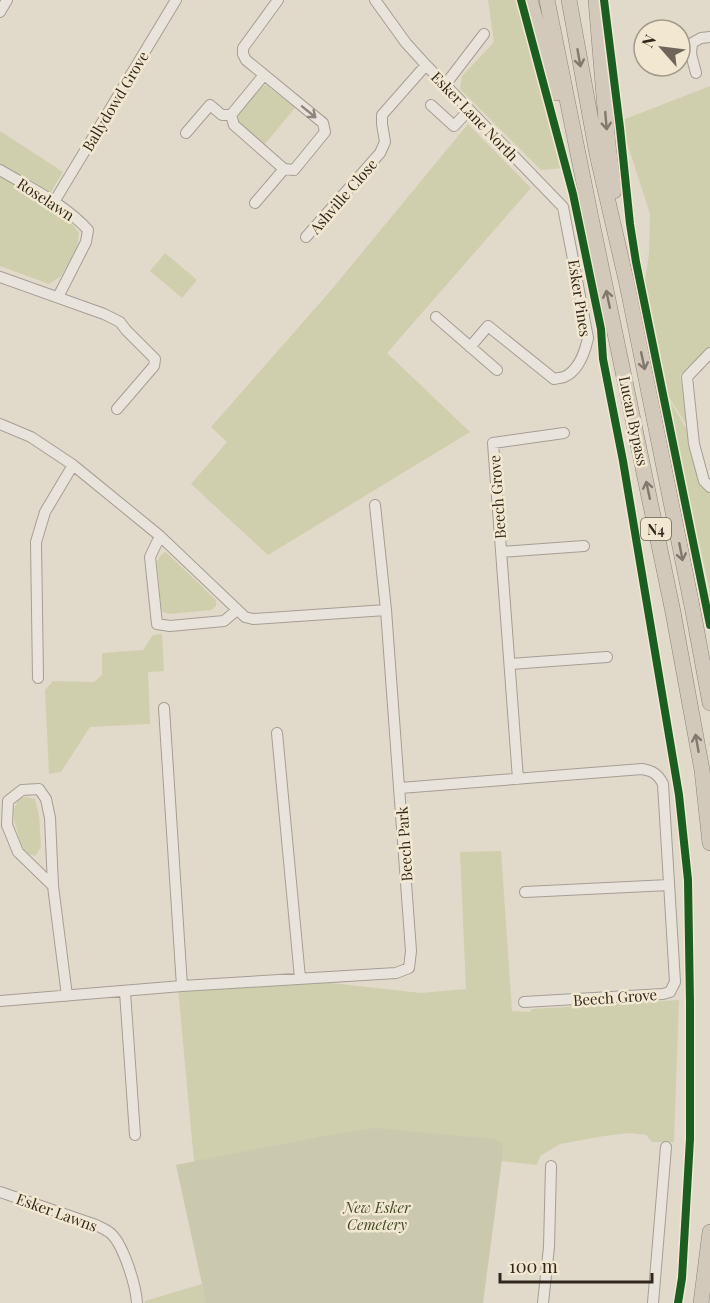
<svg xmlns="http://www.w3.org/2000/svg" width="710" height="1303" font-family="'Playfair Display',serif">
<rect width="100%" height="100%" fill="#e1d9ca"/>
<!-- green -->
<path fill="#d0cfad" d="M488 0H519L563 168 541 170 460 89 462 76 494 42Z
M266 85 295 108 264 145 238 125V115L261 87Z
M710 86V347L680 375 689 429 664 389 643 296 649 253 650 214 620 121Z
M468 124 531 188 387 353 470 432 268 555 191 484 227 442 211 427 332 289Z
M0 131 63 172 43 205 71 222 79 233 77 248 61 276 49 284 0 266Z
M165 253 197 280 182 298 150 271Z
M664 391 688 431 710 491V591Z
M165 552 170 556 216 600V606L211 610 170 614 163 612 161 607 157 562 160 556Z
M162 634 164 671 148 672 150 724 90 727 61 772 49 774 45 690 53 681 94 682 102 675V653L143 650 153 635Z
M27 797 35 799 39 815 41 847 35 856 26 853 21 844 14 820V809L19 798Z
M501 851 512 1011 530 1012 532 1009 679 1000 674 1142H652L646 1135 629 1133 604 1136 560 1144 540 1156 537 1165 502 1161 504 1144 317 1137 194 1162 178 988 296 979 421 993 466 989 460 852Z
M202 1284 205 1303H145V1301Z"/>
<!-- cemetery -->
<path fill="#cac9ad" d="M375 1128 494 1139 504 1144 483 1303H205L202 1284 176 1165 317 1137Z"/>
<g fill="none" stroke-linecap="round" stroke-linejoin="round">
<!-- minor casing -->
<g stroke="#a69e94" stroke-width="12">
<path id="minor" d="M375 0 406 43 426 65 563 207 588 338C585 352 578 371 564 377 561 378 557 378 554 379L488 326 470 347
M0 12 7 0
M696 73 691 54 692 43 701 38 710 37
M264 75 231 115 234 125 284 169 294 170 325 132 323 123 246 60 243 54V48L278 0
M445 85 484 34
M431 105 454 126 469 110
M186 133 210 105 222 115H231
M0 170C30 188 65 204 88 230L86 242 58 297
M54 202 176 0
M255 203 284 169
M306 237 380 153 385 142 382 124V115L426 65
M0 277 104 314 120 322 126 330 155 359 154 366 117 409
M436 317 497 370
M710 353 687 377 694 444 704 481 710 487
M0 424 31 437 73 465
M160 536 150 557 157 624 170 626 224 621 237 610
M501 552 584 546
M510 664 607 657
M38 678 36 542 45 512 73 465 160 536 245 617 253 619 386 610
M164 708 182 986
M277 733 300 978
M518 779 493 443 564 433
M400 788 642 769C653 771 658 774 663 784L675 982 670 992 663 994 524 1002
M39 789 46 799 50 818 53 886 18 852 7 825 8 801 22 790Z
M53 886 67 996
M525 892 669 885
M125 992 135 1135
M0 1001 182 986 396 973 409 968 411 951 386 610 375 505
M0 1192 96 1225C100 1227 105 1229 109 1232 123 1242 136 1286 137 1303
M543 1303 549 1247 551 1166
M653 1303 666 1147"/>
</g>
<!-- highway casing -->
<g stroke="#8b847a" stroke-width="16">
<path id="highway" d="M530 0 556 93
M547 0 591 218 673 612 702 770 710 843
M569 0 597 154 627 284 693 611 710 703
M596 0 608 144 614 191
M701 1303 710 1232"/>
</g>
<!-- minor -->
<use href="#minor" stroke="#e9e4db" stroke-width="10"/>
<!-- highway -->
<use href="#highway" stroke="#d3c9bb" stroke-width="15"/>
<!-- cycleway casing -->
<g stroke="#f2e7d0" stroke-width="11">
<path id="cycleway" d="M521 0 573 194 601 329 603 359 623 461 679 795 688 880 690 1003V1139L682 1278 678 1303
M604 0 620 128 630 224 636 262 710 625"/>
</g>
<!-- cycleway -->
<use href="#cycleway" stroke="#1b5e20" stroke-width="8"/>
</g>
<!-- one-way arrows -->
<defs><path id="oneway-shaft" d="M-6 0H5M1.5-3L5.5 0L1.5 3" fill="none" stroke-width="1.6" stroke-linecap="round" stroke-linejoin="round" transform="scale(1.5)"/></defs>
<g stroke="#82786c">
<use href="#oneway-shaft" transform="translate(579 58) rotate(80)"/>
<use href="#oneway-shaft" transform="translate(606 121) rotate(85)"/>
<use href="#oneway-shaft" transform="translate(608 299) rotate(-102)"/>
<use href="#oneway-shaft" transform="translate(643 361) rotate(78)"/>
<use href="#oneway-shaft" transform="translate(648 490) rotate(-102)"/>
<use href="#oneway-shaft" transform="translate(681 552) rotate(79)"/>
<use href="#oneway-shaft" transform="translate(697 743) rotate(-100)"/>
</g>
<use stroke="#8e867c" href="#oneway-shaft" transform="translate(309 112) rotate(39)"/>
<g text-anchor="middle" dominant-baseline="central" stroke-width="5" stroke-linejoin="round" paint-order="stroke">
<!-- shield labels -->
<rect fill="#f2e7d0" stroke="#6c6153" stroke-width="1.5" x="641" y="518" width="30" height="22" rx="4.5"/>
<g font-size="14" font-weight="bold" fill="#32271d">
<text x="656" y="529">N4</text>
</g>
<!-- street labels -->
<g font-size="15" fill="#32271d" stroke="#f2e7d0">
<text transform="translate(115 101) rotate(-59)">Ballydowd Grove</text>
<text transform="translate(475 116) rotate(46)">Esker Lane North</text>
<text transform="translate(343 196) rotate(-49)">Ashville Close</text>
<text transform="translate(46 199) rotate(33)">Roselawn</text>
<text transform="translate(580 298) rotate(81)">Esker Pines</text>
<text transform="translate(634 421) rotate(78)">Lucan Bypass</text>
<text transform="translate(497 497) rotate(-94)">Beech Grove</text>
<text transform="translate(404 844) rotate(-94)">Beech Park</text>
<text transform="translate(615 997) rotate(-4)">Beech Grove</text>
<text transform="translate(57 1212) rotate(20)">Esker Lawns</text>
</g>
<!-- park labels -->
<g font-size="15" font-style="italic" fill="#444d25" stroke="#f2e7d0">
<text x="377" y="1207">New Esker<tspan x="377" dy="17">Cemetery</tspan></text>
</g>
</g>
<!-- north arrow -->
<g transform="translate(662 48) rotate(298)"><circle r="28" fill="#f2e7d0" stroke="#a59a88" stroke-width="1.5"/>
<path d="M0-4.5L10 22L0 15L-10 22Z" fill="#6f655a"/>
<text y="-9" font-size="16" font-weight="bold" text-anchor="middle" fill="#32271d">N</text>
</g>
<!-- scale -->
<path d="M500 1273v9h152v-9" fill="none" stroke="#32271d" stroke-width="3"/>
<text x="509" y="1273" font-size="18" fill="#32271d" stroke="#f2e7d0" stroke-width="4.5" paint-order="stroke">100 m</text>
</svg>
